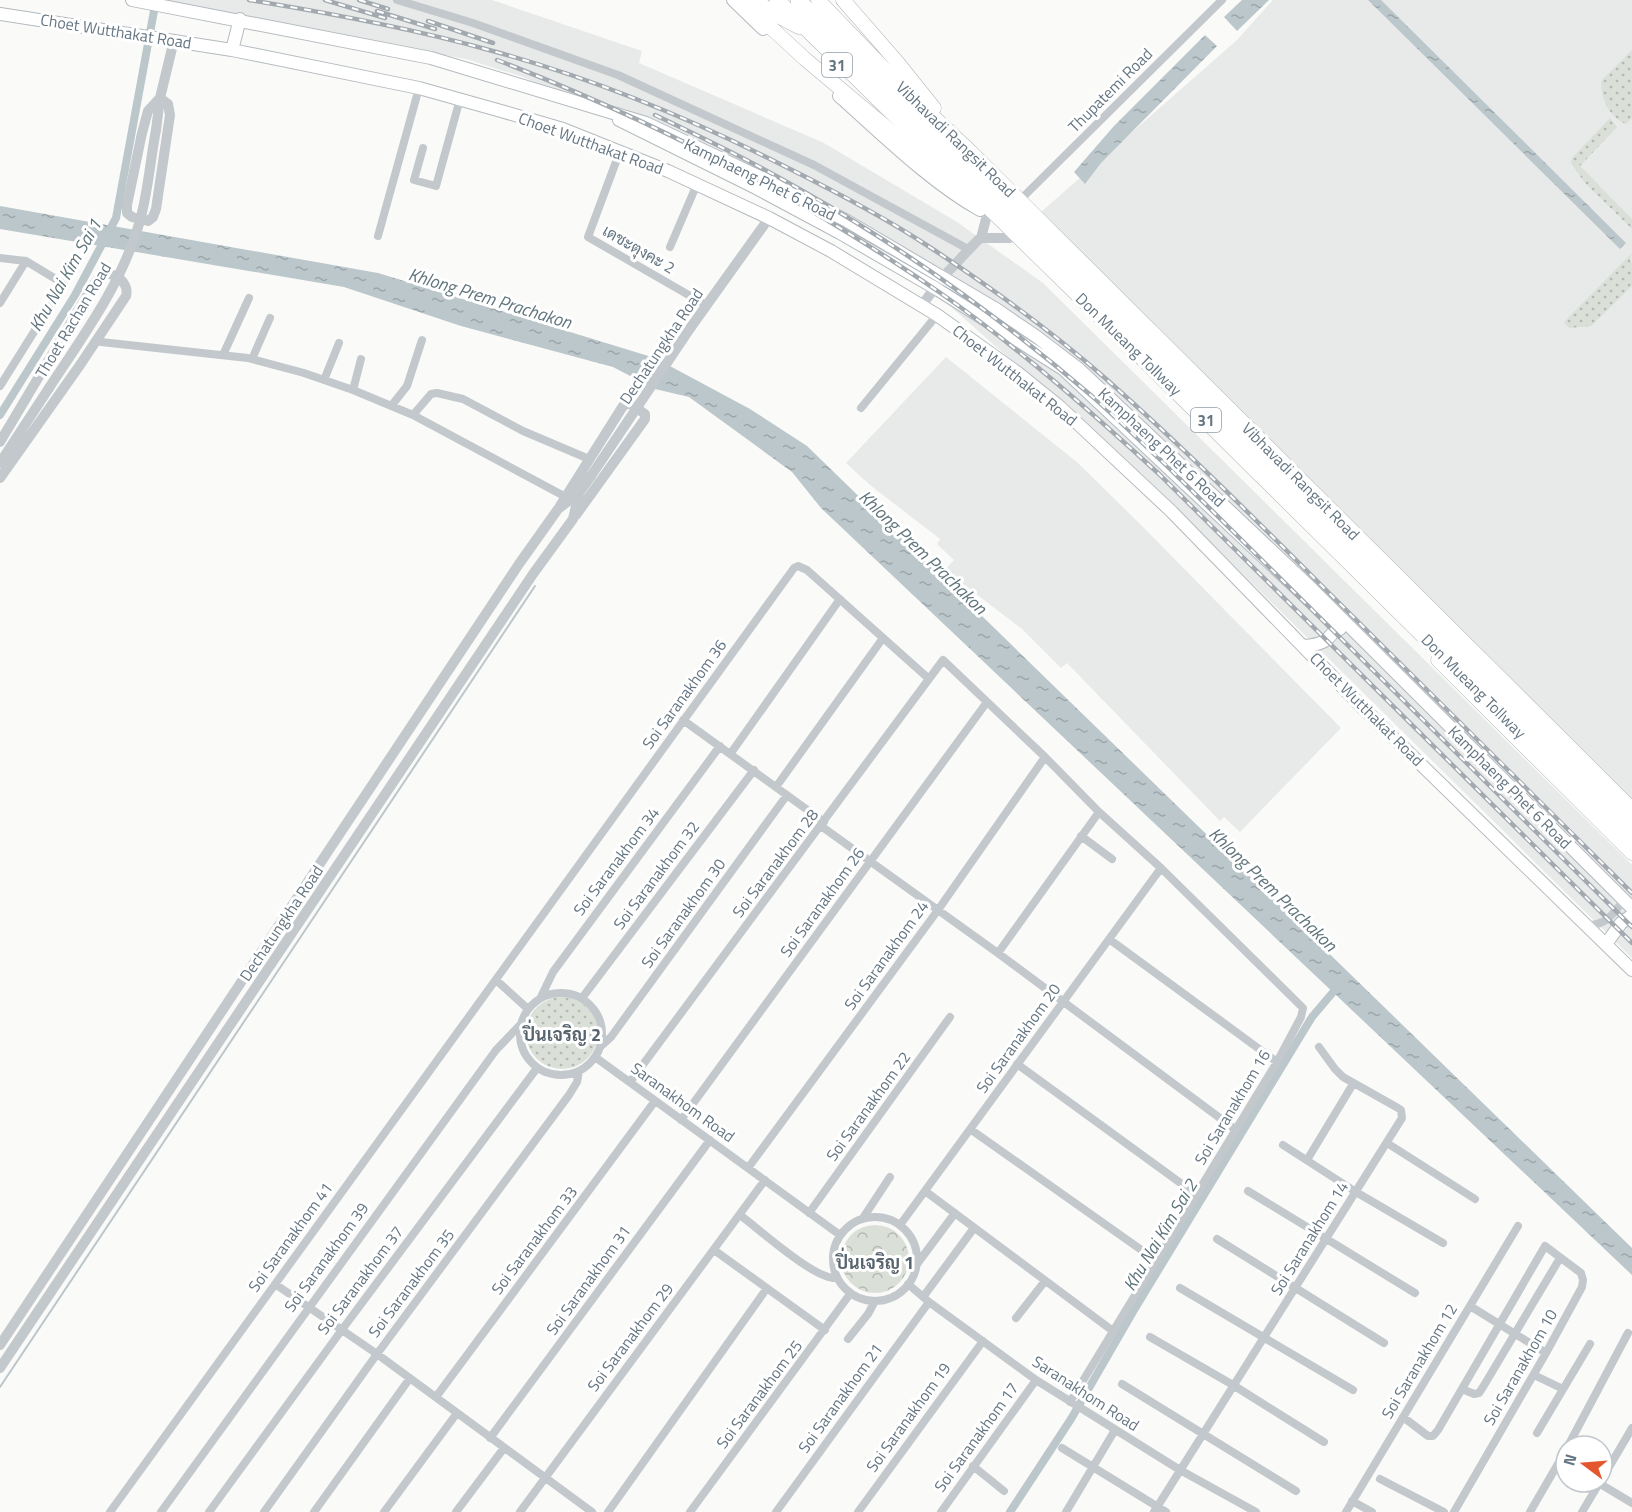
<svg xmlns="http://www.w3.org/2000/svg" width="1632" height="1512" font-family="'Titillium Web',Sarabun,sans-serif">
<defs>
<pattern id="grass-dots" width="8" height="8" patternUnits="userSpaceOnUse" patternTransform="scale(1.5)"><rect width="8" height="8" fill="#dadfd7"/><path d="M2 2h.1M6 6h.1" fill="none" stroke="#b4b9b4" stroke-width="1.8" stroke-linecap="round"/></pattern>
<pattern id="park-crowns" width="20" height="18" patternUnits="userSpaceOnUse" patternTransform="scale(1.5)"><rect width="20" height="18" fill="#dadfd7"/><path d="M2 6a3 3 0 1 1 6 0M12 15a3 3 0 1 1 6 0" fill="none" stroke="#b4b9b4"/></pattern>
<pattern id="water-ripples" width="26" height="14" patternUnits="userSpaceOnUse" patternTransform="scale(1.5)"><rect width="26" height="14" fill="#bbc7cb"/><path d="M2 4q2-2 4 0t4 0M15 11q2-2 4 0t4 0" fill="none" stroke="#9ca6aa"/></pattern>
</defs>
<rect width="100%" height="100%" fill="#fafaf8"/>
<!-- built -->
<path fill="#e8e9e9" d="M151 0H492L642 51 639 63 824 143 957 222 1043 283 1632 865V958L1165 497 940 297 659 137 523 77 466 59Z
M1273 0H1632V799L1041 212 1237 40Z
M946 357 1078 463 1143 527 1341 728 1240 832 1224 817 1220 821 1067 663 1061 668 1022 629 945 570 954 560 937 544 940 539 870 485 846 463Z"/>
<!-- grass -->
<path fill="url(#grass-dots)" d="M1632 50V118L1626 124C1609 117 1601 99 1601 81Z
M1610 118 1617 127 1580 166 1632 219V229L1585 183 1571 163 1572 158Z
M1632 253 1630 260 1632 263V286L1591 326 1569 328 1564 322Z
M526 1033a36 36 0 1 1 72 0a36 36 0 1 1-72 0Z"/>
<!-- park -->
<path fill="url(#park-crowns)" d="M841 1259a34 34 0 1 1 68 0a34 34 0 1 1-68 0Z"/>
<!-- water -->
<path fill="url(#water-ripples)" d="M1242 0H1269L1237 31 1224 17Z
M1368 0H1381L1626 243 1620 249Z
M1205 35 1217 46 1101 163 1085 184 1074 172 1114 126Z
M0 206 378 273 655 358 750 409 807 446 1632 1248V1275L821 508 792 472 689 397 655 389 613 367 461 326 344 287 0 229Z"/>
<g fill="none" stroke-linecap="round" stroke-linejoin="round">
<!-- stream -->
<path stroke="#bbc7cb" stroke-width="2" d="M0 1387 535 586"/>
<!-- canal -->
<path stroke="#bbc7cb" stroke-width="8" d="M0 415 75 295 116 218 156 0
M1010 1512 1071 1419 1134 1310 1312 1017 1340 984"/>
<!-- secondary casing -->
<g stroke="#b3babf" stroke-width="14">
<path id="secondary" d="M132 0 431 58 646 123 762 178 847 221 996 309 1037 337 1079 369 1129 416 1306 583 1632 908
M733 0 763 29
M0 14 232 50 419 88 501 111 563 129 668 171 769 218 831 251 937 315 1018 373 1060 407 1172 512 1363 708 1632 970
M232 50 240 19
M839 96C882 134 930 182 980 210
M619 120 756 188 840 233 935 288 1063 369 1340 629
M1304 646C1321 645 1330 641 1337 625
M1606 944 1621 923 1632 915"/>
</g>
<!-- trunk casing -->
<g stroke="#b4b9bd" stroke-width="15">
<path id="trunk" d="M741 0 805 59 961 190
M755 0 778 16 799 27
M818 0 904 89 971 152 1632 809
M843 0 898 63 934 108
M1438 660 1632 853"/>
</g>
<!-- motorway casing -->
<g stroke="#b4b9bd" stroke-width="16">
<path id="motorway" d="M777 0 1119 335 1632 842
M798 0 1128 324 1632 826"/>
</g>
<!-- minor -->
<path stroke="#c3c8cc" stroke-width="8" d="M397 0 473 23 618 75 814 165 968 249
M423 148 414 180 436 186 460 99
M620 151 588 237 706 305
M1019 201 1222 0
M378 236 419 88
M670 247 697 184
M0 258 26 261 64 284 0 386
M0 303 26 261
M101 342 248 358 304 373 353 390 413 415 564 496
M223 355 249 298
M252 359 270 318
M324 380 339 343
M353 390 361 359
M392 405 407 386 422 340
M861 408 937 315
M413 415 431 394 437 393 463 399 523 431 589 459
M683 720 824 822
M731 753 840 599
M776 787 883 638
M821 826 995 951 1236 1130
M1081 836 1112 859
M1588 926C1606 923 1609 919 1621 904
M1109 939 1277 1062
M998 953 1099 812
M496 980 528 1009
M520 1034a41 41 0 1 1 82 0a41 41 0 1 1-82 0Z
M541 997 553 972 720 746
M582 998 754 770
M601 1046 611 1037 787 795
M595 1057 840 1235
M1017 1064 1197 1195
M630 1082 943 660 1045 757 1099 812 1161 868 1303 1008 1301 1017 1277 1062 1070 1402
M681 1120 987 702
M970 1129 1157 1261
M1387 1143 1475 1199
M1283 1145 1356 1192 1443 1243
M1307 1160 1353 1084
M748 1168 938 910 1045 757
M925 1191 1113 1331
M1248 1191 1415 1293
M809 1213 950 1017
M740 1215C759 1229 816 1281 837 1278
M833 1259a42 42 0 1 1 84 0a42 42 0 1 1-84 0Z
M863 1218 890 1177
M900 1225 1161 868
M1217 1239 1384 1343
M714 1250 825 1330
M917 1264 955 1213
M275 1284 377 1354 592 1512
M908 1284 929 1302 1036 1380 1180 1470 1256 1512
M1180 1288 1353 1390
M923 1297 974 1228
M1470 1306 1546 1353
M1016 1318 1045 1281
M1150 1337 1233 1385 1324 1442
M848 1339 868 1314 875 1301
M1534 1375 1563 1389
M1122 1384 1296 1491
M1462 1389 1474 1394 1479 1393 1483 1387 1560 1258
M436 1397 655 1101
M1403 1417 1428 1436H1433L1438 1430 1545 1246 1581 1273 1583 1280 1582 1287 1546 1353 1454 1512
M1537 1433 1590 1344
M490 1438 710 1140
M1568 1446 1628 1333
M1062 1448 1166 1512
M973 1466 1004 1491
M1380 1479 1444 1512
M1602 1479 1632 1428
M1597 1482 1632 1503
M1352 1501 1372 1512
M110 1512 794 568 798 566 807 570 928 678
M161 1512 496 1050 521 1024
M209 1512 341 1331 537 1068
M264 1512 377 1354 569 1095 577 1082 579 1071
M314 1512 410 1378
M384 1512 457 1413
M456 1512 504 1448
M520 1512 765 1180
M608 1512 767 1288
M690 1512 850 1294
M776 1512 929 1302
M858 1512 983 1341
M941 1512 1036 1380
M1066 1512 1115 1430
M1154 1512 1402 1118 1401 1110 1398 1108 1343 1077 1335 1069 1319 1047
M1346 1512 1518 1226
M1530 1512 1566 1450
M1582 1512 1600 1482"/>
<!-- tertiary -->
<path stroke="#c3c8cc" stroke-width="10" d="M160 98 168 104 170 115 156 209 153 217 148 221 132 217 127 213V205L142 133 148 111Z
M156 130 160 98 174 40
M981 238 987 215
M922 305 943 277 978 240 981 238H1010
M691 327 769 218
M0 442 94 284C97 281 98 278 101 276 113 269 130 283 126 296L80 365 0 478
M0 463 49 388
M560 506 623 406 629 403 645 414V419L576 515
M0 1345 519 564 558 509 579 493 591 476
M0 1368 533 574 573 519 579 493"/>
<!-- secondary -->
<use href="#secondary" stroke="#fff" stroke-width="12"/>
<!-- trunk -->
<use href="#trunk" stroke="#fff" stroke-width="14"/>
<!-- motorway -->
<use href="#motorway" stroke="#fff" stroke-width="15"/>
<!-- rail casing -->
<g stroke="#a2aab0" stroke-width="4.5">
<path id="rail" d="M249 0C329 13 410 28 489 50 593 78 692 119 788 168 836 192 884 217 928 246 989 286 1050 330 1105 378 1181 445 1253 517 1325 589 1427 690 1530 791 1632 893
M325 0 385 18
M359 0 388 9
M377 11 435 29
M428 21 493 43
M497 60C653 120 801 197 939 292 1017 346 1089 410 1159 474L1632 943
M655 115C705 139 753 162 801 190 904 248 1003 320 1093 397 1118 419 1142 443 1166 465L1632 927"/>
</g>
<!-- rail -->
<use href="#rail" stroke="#fff" stroke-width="2" stroke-dasharray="7" stroke-linecap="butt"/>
<!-- tertiary-bridge -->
<path stroke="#c3c8cc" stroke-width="10" d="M49 388C83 336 121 285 139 224 148 194 150 161 156 130
M591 476 691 327"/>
</g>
<g text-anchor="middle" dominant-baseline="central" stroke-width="6" stroke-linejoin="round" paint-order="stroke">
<!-- shield labels -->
<g fill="#fff" stroke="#939fa8" stroke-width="1.5">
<rect x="822" y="53" width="30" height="24" rx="4.5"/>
<rect x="1191" y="408" width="30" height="24" rx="4.5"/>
</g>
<g font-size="15" font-weight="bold" fill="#657683">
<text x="837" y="65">31</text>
<text x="1206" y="420">31</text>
</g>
<!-- street labels -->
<g font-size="16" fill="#657683" stroke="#fff">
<text transform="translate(116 31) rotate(9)">Choet Wutthakat Road</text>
<text transform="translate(1110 90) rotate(-45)">Thupatemi Road</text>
<text transform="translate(956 139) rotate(44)">Vibhavadi Rangsit Road</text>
<text transform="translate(591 143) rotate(20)">Choet Wutthakat Road</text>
<text transform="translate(760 179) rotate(26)">Kamphaeng Phet 6 Road</text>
<text transform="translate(639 249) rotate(30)">เดชะตุงคะ 2</text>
<text transform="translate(73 320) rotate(-59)">Thoet Rachan Road</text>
<text transform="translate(1129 344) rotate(44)">Don Mueang Tollway</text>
<text transform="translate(661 346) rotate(-56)">Dechatungkha Road</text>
<text transform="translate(1015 375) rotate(38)">Choet Wutthakat Road</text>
<text transform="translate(1162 447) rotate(43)">Kamphaeng Phet 6 Road</text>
<text transform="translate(1301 481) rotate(45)">Vibhavadi Rangsit Road</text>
<text transform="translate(1474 686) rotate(45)">Don Mueang Tollway</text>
<text transform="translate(684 694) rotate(-54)">Soi Saranakhom 36</text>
<text transform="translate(1367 709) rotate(45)">Choet Wutthakat Road</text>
<text transform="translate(1510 787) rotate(45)">Kamphaeng Phet 6 Road</text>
<text transform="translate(616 861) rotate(-53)">Soi Saranakhom 34</text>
<text transform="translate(775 863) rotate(-53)">Soi Saranakhom 28</text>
<text transform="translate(656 875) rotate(-53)">Soi Saranakhom 32</text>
<text transform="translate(822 902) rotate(-54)">Soi Saranakhom 26</text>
<text transform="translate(683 913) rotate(-54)">Soi Saranakhom 30</text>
<text transform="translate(281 923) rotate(-56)">Dechatungkha Road</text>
<text transform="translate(886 955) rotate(-54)">Soi Saranakhom 24</text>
<text transform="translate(1018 1038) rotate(-54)">Soi Saranakhom 20</text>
<text transform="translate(683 1102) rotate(36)">Saranakhom Road</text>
<text transform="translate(868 1106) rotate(-54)">Soi Saranakhom 22</text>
<text transform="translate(1232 1107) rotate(-59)">Soi Saranakhom 16</text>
<text transform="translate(290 1237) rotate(-54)">Soi Saranakhom 41</text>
<text transform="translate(1309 1238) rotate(-58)">Soi Saranakhom 14</text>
<text transform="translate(534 1240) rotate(-53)">Soi Saranakhom 33</text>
<text transform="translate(326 1257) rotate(-54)">Soi Saranakhom 39</text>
<text transform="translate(360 1280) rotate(-53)">Soi Saranakhom 37</text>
<text transform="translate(588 1280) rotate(-54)">Soi Saranakhom 31</text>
<text transform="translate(411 1283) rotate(-53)">Soi Saranakhom 35</text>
<text transform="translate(630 1337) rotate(-53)">Soi Saranakhom 29</text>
<text transform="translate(1419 1361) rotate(-59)">Soi Saranakhom 12</text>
<text transform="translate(1520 1367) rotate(-60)">Soi Saranakhom 10</text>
<text transform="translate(1086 1393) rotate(33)">Saranakhom Road</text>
<text transform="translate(759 1394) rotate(-53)">Soi Saranakhom 25</text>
<text transform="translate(840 1398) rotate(-54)">Soi Saranakhom 21</text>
<text transform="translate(908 1417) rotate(-54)">Soi Saranakhom 19</text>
<text transform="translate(976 1437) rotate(-54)">Soi Saranakhom 17</text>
</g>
<!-- water labels -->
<g font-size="18" font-style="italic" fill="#60757c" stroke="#fff">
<text transform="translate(65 275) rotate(-60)">Khu Nai Kim Sai 1</text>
<text transform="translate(490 298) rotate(17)">Khlong Prem Prachakon</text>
<text transform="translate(923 552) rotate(44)">Khlong Prem Prachakon</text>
<text transform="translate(1273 889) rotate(44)">Khlong Prem Prachakon</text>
<text transform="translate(1160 1235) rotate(-59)">Khu Nai Kim Sai 2</text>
</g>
<!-- neighbourhood labels -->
<g font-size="18" font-weight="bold" fill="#57646e" stroke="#fff">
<text x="562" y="1034">ปิ่นเจริญ 2</text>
<text x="875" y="1262">ปิ่นเจริญ 1</text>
</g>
</g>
<!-- north arrow -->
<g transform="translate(1584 1464) rotate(286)"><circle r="28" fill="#ffffff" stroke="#c1c8cd" stroke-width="1.5"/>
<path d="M0-4.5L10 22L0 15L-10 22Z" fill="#e4572e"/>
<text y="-9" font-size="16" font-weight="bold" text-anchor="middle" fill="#657683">N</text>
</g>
</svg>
